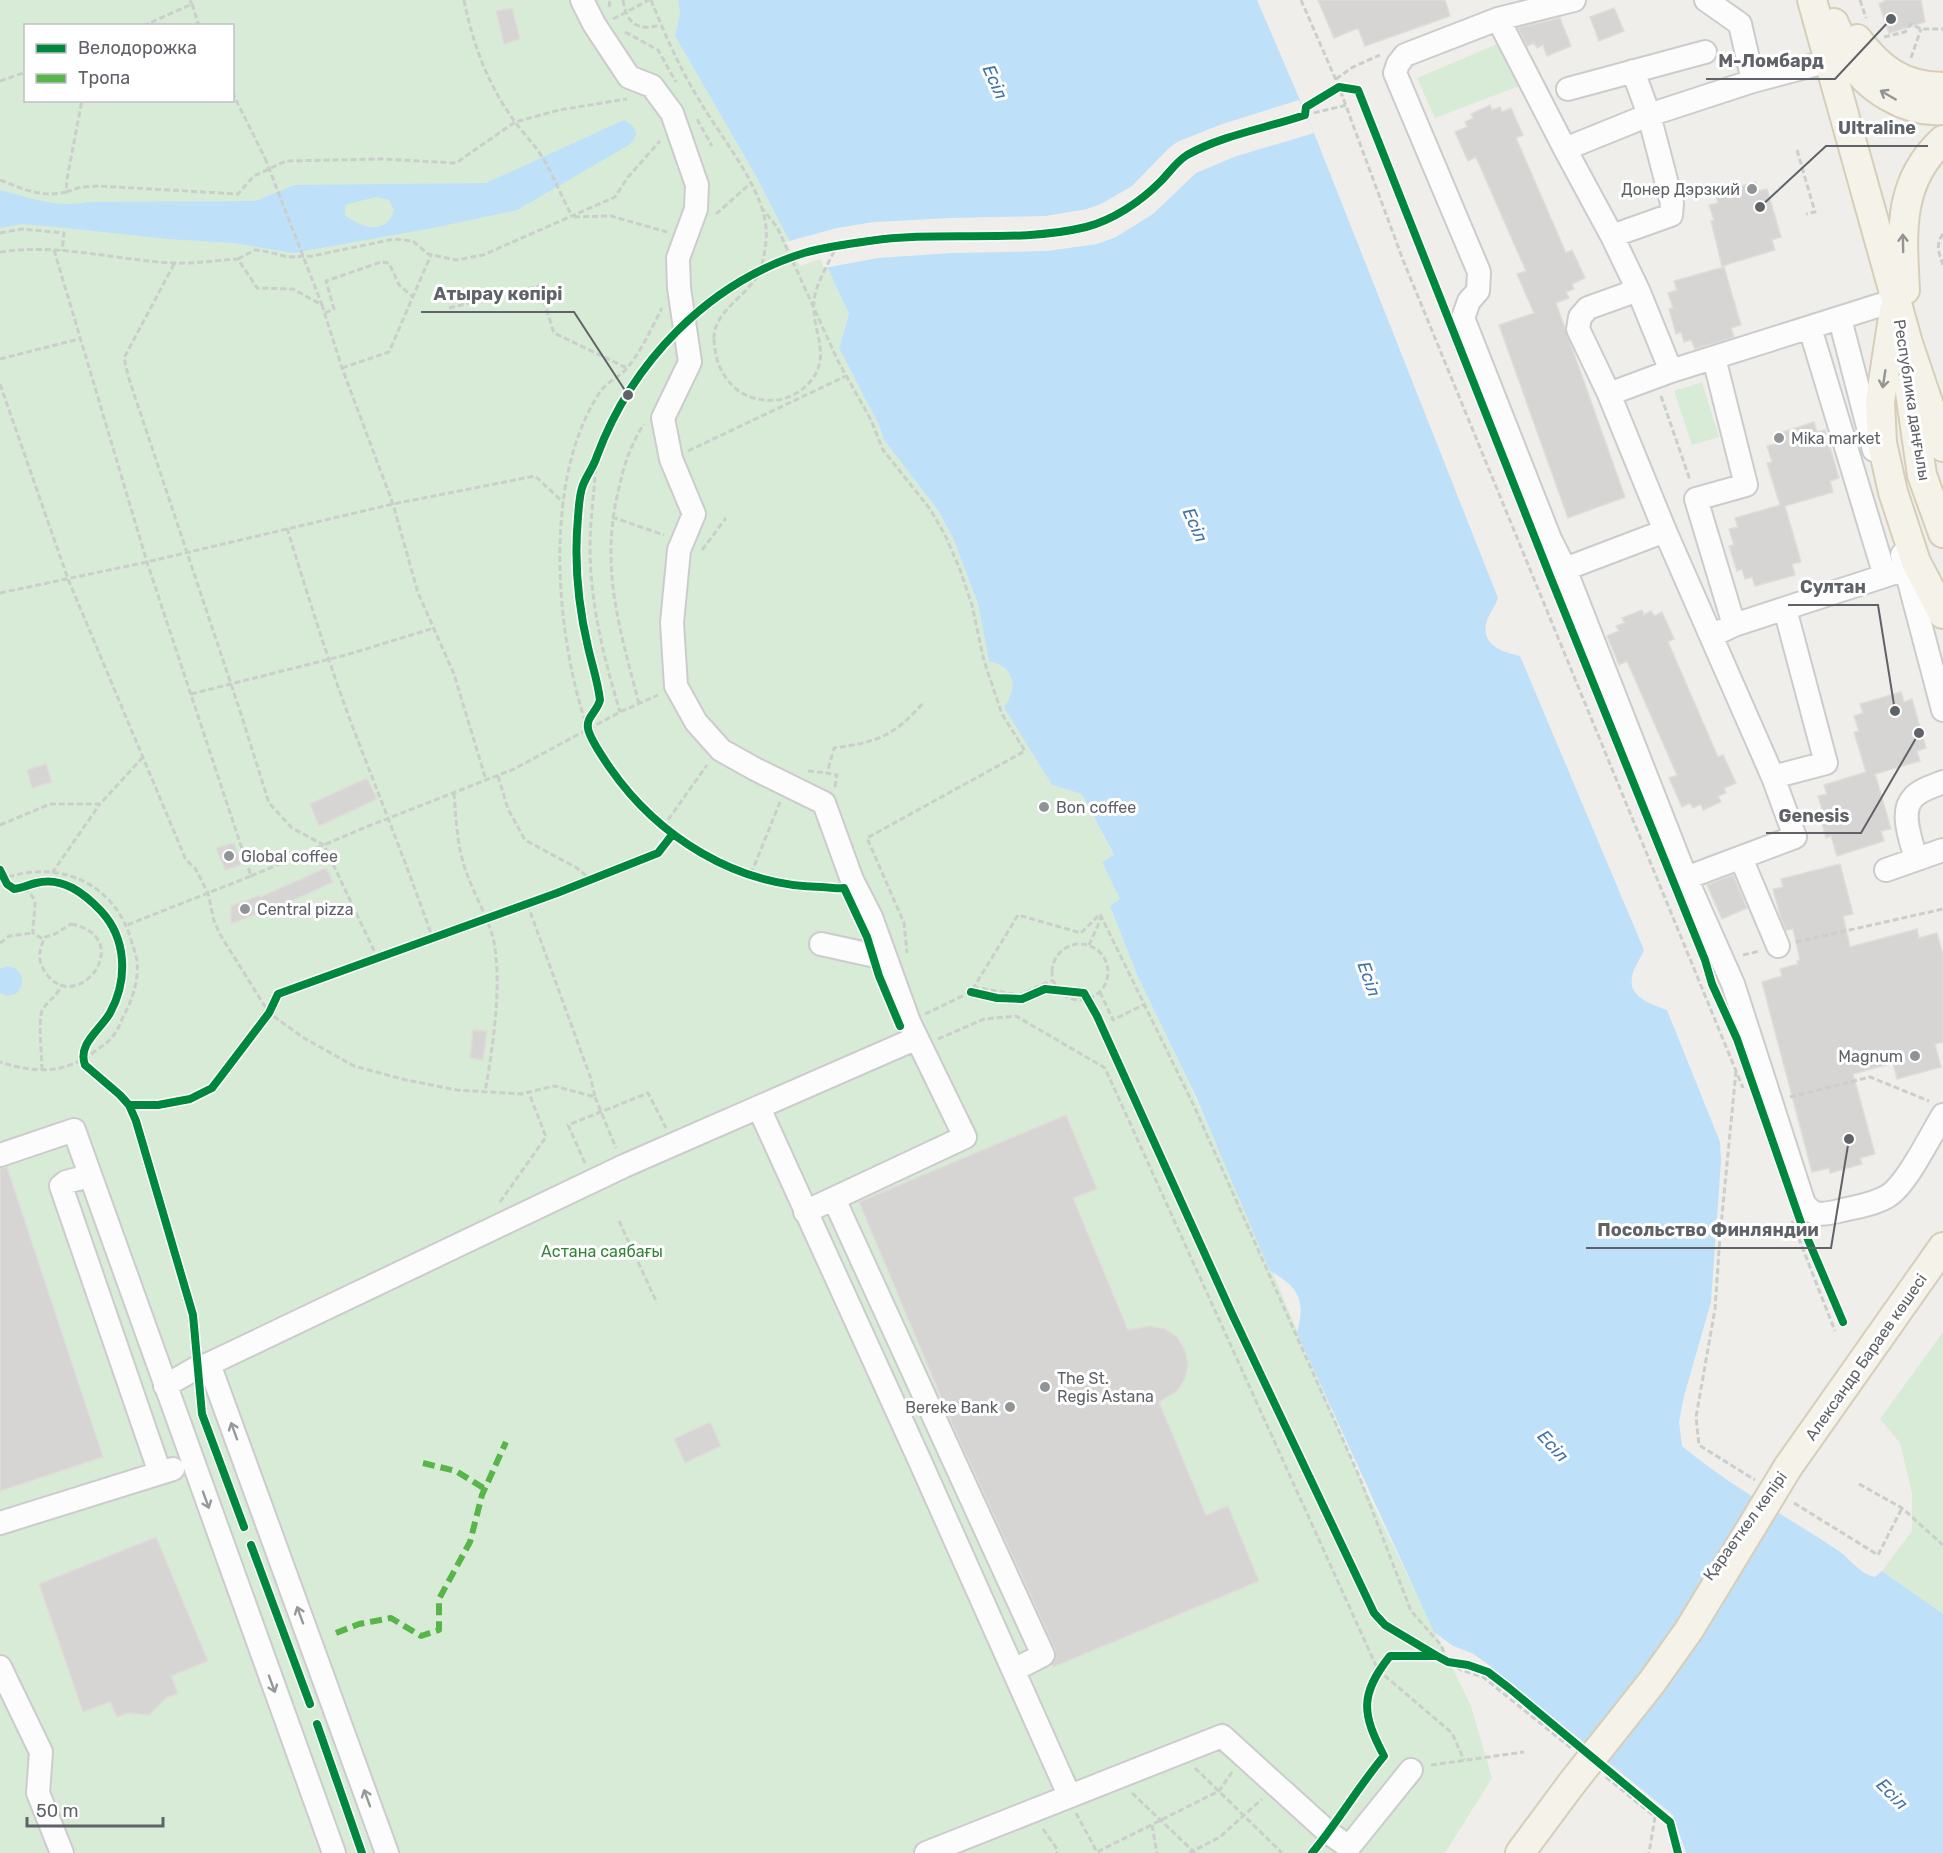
<svg xmlns="http://www.w3.org/2000/svg" width="1943" height="1853" font-family="Rubik,sans-serif">
<rect width="100%" height="100%" fill="#efeeea"/>
<!-- green -->
<path fill="#d8ebd6" fill-rule="evenodd" d="M0 0H678L680 14 675 36 753 171 790 242 822 256 849 314 839 348 879 425 884 440 937 509 953 538 978 604 989 661C1014 668 1019 687 1005 707L1052 785 1082 794 1114 856 1120 899 1110 906 1137 975 1184 1073 1248 1215 1359 1476 1471 1706 1492 1778 1445 1853H0ZM26 26H232V100H26Z
M1502 42 1519 86 1435 118 1417 78Z
M1702 382 1719 437 1692 445 1674 391Z
M1943 1332V1614L1882 1571 1912 1531V1493L1900 1443 1880 1419Z"/>
<!-- water -->
<path fill="#bfe0f9" fill-rule="evenodd" d="M678 0H1257L1314 133 1498 598C1495 607 1487 617 1486 624 1482 646 1503 652 1520 656L1644 950C1641 958 1633 968 1632 977 1628 998 1652 1004 1667 1010L1720 1142 1721 1161 1711 1302 1684 1396 1679 1422 1682 1446C1730 1486 1786 1516 1839 1551 1851 1560 1860 1574 1875 1577L1882 1571 1943 1614V1853H1686L1673 1815 1485 1662 1472 1653 1453 1646 1434 1632 1297 1333C1306 1300 1299 1287 1270 1271L1196 1097 1137 975 1110 906 1120 899 1102 862 1114 855 1082 794 1052 785 1004 707C1019 687 1014 667 989 661L978 604 953 538 937 509 884 440 879 425 839 348 849 314 822 256 790 242 753 171 675 36 680 14Z
M624 120C636 127 641 134 629 145L517 210 433 228 293 253 234 243 168 239 56 227 21 224 0 228V190C34 199 55 208 90 202L255 201 295 185 486 183ZM376 197 389 200 394 210C386 236 361 228 345 215V206L348 204Z
M7 966C23 968 27 983 16 994L7 996 0 993V969Z"/>
<!-- pier -->
<path fill="#efeeea" d="M1299 100 1314 133 1234 157 1196 173 1153 214 1116 237 1097 244 1048 251 952 253 878 258 824 268 820 259 800 266 786 242 837 228 874 222 950 218 1046 216 1087 209 1101 204 1132 186 1168 149 1177 142 1222 124Z"/>
<!-- building -->
<path fill="#d6d5d3" stroke="#deddd9" stroke-width="1.5" d="M1318 0H1445L1450 16 1365 46 1358 28 1334 38Z
M1886 0H1921L1925 22 1889 33 1879 4Z
M512 8 520 39 504 44 496 11Z
M1614 8 1624 31 1599 41 1590 17Z
M1560 18 1571 46 1547 56 1543 45 1537 48 1534 43 1527 46 1518 28Z
M1490 105 1492 110 1500 107 1502 112 1511 108 1523 135 1516 138 1566 253 1572 250 1585 278 1572 284 1574 289 1566 292 1569 298 1556 303 1625 497 1568 518 1499 325 1534 313 1517 274 1526 271 1476 157 1468 161 1455 132 1467 127 1465 122 1473 118 1471 114Z
M1756 182 1759 191 1767 189 1781 237 1772 240 1775 250 1722 266 1711 221 1714 220 1709 205 1718 203 1715 193Z
M1724 267 1741 325 1731 328 1734 337 1695 349 1691 340 1684 342 1681 332 1676 334 1669 309 1673 308 1668 293 1677 290 1674 281Z
M1814 422 1817 432 1825 430 1839 478 1830 481 1833 492 1785 506 1801 562 1792 564 1795 575 1755 586 1752 577 1745 579 1742 569 1737 571 1729 546 1734 545 1729 529 1738 527 1735 518 1780 505 1767 463 1772 462 1767 446 1775 444 1773 435Z
M1642 610 1644 615 1651 611 1654 616 1662 612 1674 639 1668 642 1718 757 1723 755 1736 783 1724 788 1726 793 1718 796 1721 802 1703 810 1701 804 1693 808 1690 803 1682 807 1669 778 1677 775 1627 661 1619 665 1607 636 1619 631 1616 626 1625 623 1622 618Z
M1901 692 1904 702 1912 699 1926 748 1917 751 1920 761 1875 774 1891 829 1881 831 1884 841 1837 856 1831 836 1826 838 1819 813 1823 812 1818 796 1827 794 1824 785 1866 772 1854 732 1859 731 1854 716 1863 713 1860 704Z
M46 764 52 782 32 788 27 770Z
M367 778 377 799 319 826 310 804Z
M234 843 241 865 225 870 216 848Z
M1840 864 1853 914 1843 916 1850 947 1917 929 1919 938 1937 933 1943 955V1042L1935 1044 1941 1067 1897 1079 1893 1063 1853 1074 1875 1154 1860 1158 1862 1164 1830 1173 1829 1168 1812 1172 1762 982 1782 976 1780 969 1798 964 1797 961 1800 960 1793 929 1786 930 1780 915 1773 889 1783 887 1781 879Z
M326 868 333 882 275 909 274 907 231 924V906L260 895V897Z
M1733 875 1747 908 1722 919 1707 885Z
M473 1030 487 1031 483 1060 470 1058Z
M1066 1115 1097 1189 1073 1198 1128 1330 1150 1326 1165 1329 1177 1337 1185 1350 1188 1364 1185 1379 1177 1391 1159 1402 1206 1515 1228 1506 1259 1581 1053 1667 1052 1664 1056 1657 1055 1649 954 1428 859 1202Z
M7 1167 103 1457 0 1491V1168Z
M710 1422 721 1446 685 1463 674 1439Z
M156 1537 208 1661 171 1676 178 1694 167 1697 149 1715 128 1713 117 1717 110 1702 83 1712 39 1584Z"/>
<g fill="none" stroke-linecap="round" stroke-linejoin="round">
<!-- minor casing -->
<g stroke="#cbcccc" stroke-width="26">
<path id="minor" d="M582 0 594 24 629 77 652 86 672 113 697 185 696 209 678 258 679 288 690 362 663 418 671 459 694 514 679 550 672 623 676 686 696 722 721 750 755 769 824 803 852 880 871 917 909 1022 965 1137 805 1212
M1574 0 1498 19 1405 55 1398 64 1395 73 1479 272 1478 291 1469 301 1463 318 1550 539 1565 569 1686 878 1733 984 1803 1201C1811 1217 1823 1215 1839 1211 1855 1207 1873 1205 1888 1196 1907 1184 1930 1136 1943 1115
M1706 0 1740 24 1753 81
M1498 19 1565 149
M1829 61 1753 81 1649 115 1565 149 1612 236 1638 290 1671 371 1896 300
M1568 89 1705 52
M1612 236 1671 215 1672 203 1649 115 1633 71
M1840 319 1874 450
M1810 328 1885 576
M1714 358 1746 485 1696 499 1734 625 1906 569 1916 562
M1671 371 1609 394 1665 531 1711 636 1734 625
M1609 394 1578 329 1580 317 1588 308 1638 290
M1902 555 1943 710
M1565 569 1665 531
M1711 636 1773 777
M1741 858 1778 946
M1916 859C1912 843 1899 812 1913 798 1919 790 1934 786 1943 782
M1886 870 1943 850
M1686 878 1795 837 1773 777 1826 763 1785 609
M821 944 885 958
M759 1108 919 1459 1069 1795
M0 1155 74 1130 334 1853
M89 1176 66 1182 61 1186 160 1473
M834 1199 1043 1655 1014 1670
M209 1364 387 1853
M165 1386 198 1367 209 1364 624 1166 917 1038
M0 1523 173 1469
M0 1667 41 1752 38 1793 62 1853
M926 1853 1222 1736 1329 1833 1349 1847 1411 1770"/>
</g>
<!-- major casing -->
<g stroke="#d7ceb8" stroke-width="32">
<path id="major" d="M1812 0 1908 343 1943 447
M1834 23C1839 34 1843 46 1849 57 1866 89 1907 113 1943 110
M1857 39C1880 69 1903 87 1943 87
M1905 290C1902 233 1897 182 1943 140
M1894 311 1880 402 1882 443 1893 492 1916 562 1943 614
M1909 385 1922 475 1943 533
M1788 1467 1943 1247
M1520 1853 1572 1783"/>
</g>
<!-- path -->
<path stroke="#cacfcc" stroke-width="3" stroke-dasharray="6 3" stroke-linecap="butt" d="M464 0C473 45 488 85 515 122 523 133 533 143 541 155 553 174 561 196 572 216
M623 0C626 23 638 32 660 25
M651 0C665 35 681 71 701 103 723 141 771 196 766 241 765 251 763 264 759 273 748 296 713 311 714 339
M1301 0 1339 87 1403 260 1743 1088
M1860 0 1866 18
M192 4 199 26
M609 7 610 0
M613 19 649 0
M143 26 192 4 190 0
M625 32 658 50 676 82
M1884 37 1905 32 1911 24 1921 29H1943
M1911 58 1921 29
M1336 79 1353 67 1380 55
M0 81 26 72
M232 92 265 158
M1305 115 1347 105
M697 119 712 146
M1797 150 1815 212 1806 214
M0 180C23 189 42 198 66 192L67 179 82 100
M66 192 81 187 99 186 238 194 254 176 286 161 383 159 456 163 515 122 559 110 627 99
M761 207 777 227 838 361 871 420 883 450 930 509 945 535 959 567 972 605 984 661 1002 714 1025 751 867 838 904 923 907 953
M716 214 751 183
M574 217 611 216 667 232
M0 233 22 229 64 233 62 251
M1943 234C1935 245 1939 253 1943 265
M54 250 147 562 251 876 127 925
M0 252C57 243 116 260 173 263 195 264 217 260 238 259L257 288 293 289 322 305 342 368 393 504 418 593 454 674 486 780
M238 259 255 250 264 251 288 257 312 256 394 239 413 241 428 254 456 260 483 255 615 197 628 177 660 141
M174 264 124 358 129 379 241 714 269 803 292 828 324 845 378 959
M449 308 539 286 554 333 627 368
M325 313 334 309 326 281 381 262 389 263 399 285 413 297
M0 359 79 339
M342 368 389 352 431 255
M0 384 68 579 186 860 195 868 208 893 214 921 221 936 269 1013 304 1038 354 1066 406 1080 457 1090 521 1094 554 1086 595 1097 591 1079 527 903
M1661 396 1690 480
M688 451 846 376
M596 459C595 489 590 518 590 547 590 604 604 658 620 712
M612 517 664 535
M287 528C307 593 327 657 350 720 378 793 407 865 433 939
M702 550 726 518
M0 593 147 562 393 504 535 476 563 502
M191 694 346 655 434 628
M639 704C620 630 600 569 618 492 624 465 629 448 644 424
M588 730C555 635 542 479 600 392 606 382 620 377 627 368 641 352 652 327 662 308
M808 771 827 773
M498 776 508 809 525 840 577 868 591 880
M835 787 837 775 827 773 834 748C878 742 894 736 924 702
M454 793C456 820 457 848 467 874 474 894 490 922 494 942 502 988 493 1046 485 1092
M0 825 50 804H100L143 757
M663 827 707 765
M52 873 100 804
M751 874 780 802
M251 876 366 827 514 769 620 712 658 695
M0 880C58 857 116 883 132 943 134 949 136 955 137 961 139 980 132 1001 123 1017 120 1024 117 1032 112 1037 109 1042 103 1045 98 1049 66 1074 38 1074 0 1062
M25 887C27 891 32 895 34 899 37 903 32 925 33 933L44 940
M71 924C139 938 76 1019 45 972 37 960 39 949 45 937L55 934Z
M1796 942 1943 909
M0 943 9 936 33 933
M1052 972a28 28 0 1 1 56 0a28 28 0 1 1-56 0Z
M1089 945 1101 918
M1743 955 1760 951
M973 987 1019 995 1053 980
M1100 992 1113 1020 1145 1004
M925 1014 971 992 1018 915 1081 933 1100 914 1194 1106 1359 1476 1411 1611 1441 1645 1448 1662 1461 1670 1483 1677 1571 1748
M938 1039 984 1019 1016 1016 1105 1068 1378 1670 1452 1733 1464 1760
M42 1070C42 1058 38 1020 42 1011 47 1000 56 999 62 984
M1736 1071 1720 1236 1715 1309 1696 1417 1699 1445 1755 1480
M595 1097 616 1148
M1790 1097 1870 1077 1929 1101
M585 1163 568 1125 648 1093 666 1128
M500 1202 546 1137 529 1093
M619 1221 657 1303
M1792 1221 1835 1331
M1859 1484 1902 1508 1943 1545
M1794 1503 1878 1555 1902 1508
M1431 1765 1524 1752
M1195 1768 1282 1853
M1606 1777 1655 1817 1649 1853
M1132 1793 1195 1853
M1076 1813 1097 1852 1219 1791 1232 1772
M1152 1825 1157 1853
M1043 1829 1057 1849V1853
M1189 1853 1220 1837 1262 1799"/>
<!-- minor -->
<use href="#minor" stroke="#fdfcfc" stroke-width="22"/>
<!-- major -->
<use href="#major" stroke="#f4f2e9" stroke-width="28"/>
<!-- major-bridge casing -->
<g stroke="#d7ceb8" stroke-width="32" stroke-linecap="butt">
<path id="major-bridge" d="M1572 1783 1652 1682 1689 1630 1788 1467"/>
</g>
<!-- path-bridge -->
<path stroke="#cacfcc" stroke-width="3" stroke-dasharray="6 3" stroke-linecap="butt" d="M265 158 322 305
M714 339C715 359 720 374 735 388 748 399 762 401 778 400 787 399 799 393 806 386 835 358 811 333 814 300 816 283 830 261 837 245"/>
<!-- major-bridge -->
<use href="#major-bridge" stroke="#f4f2e9" stroke-width="28"/>
<!-- quiet -->
<path stroke="#58b549" stroke-width="6" stroke-dasharray="12 6" stroke-linecap="butt" d="M423 1463 456 1471 485 1489
M336 1633 359 1624 391 1618 421 1636 439 1630V1599L470 1542 482 1495 506 1442"/>
<!-- cycleway casing -->
<g stroke="#fff" stroke-width="11">
<path id="cycleway" d="M0 870 7 884 14 889C22 888 28 885 36 883 62 876 84 893 101 911 127 939 128 980 110 1013 101 1029 77 1044 85 1065L120 1095 129 1105 136 1121 193 1315 202 1414 244 1527
M971 992 997 998 1022 999 1045 989 1084 993 1097 1016 1232 1314 1374 1613 1385 1625 1437 1656
M900 1026 879 976 867 937 844 888C837 889 829 887 821 887 736 886 658 837 610 768 604 759 589 738 588 728 586 717 597 712 600 700 598 682 592 665 588 647 578 605 574 561 578 517 579 507 579 495 583 485 587 475 594 466 597 456 632 362 708 283 804 253 825 247 847 244 869 241 939 230 1017 244 1086 227 1113 220 1140 202 1160 182 1169 173 1176 162 1187 155 1223 135 1267 128 1305 115L1306 107 1339 87 1358 90 1550 576 1705 960 1712 984 1737 1039 1801 1223 1843 1322
M129 1105H158L190 1099 212 1088 269 1013 278 994 557 893 658 853 672 835
M251 1545 310 1704
M317 1724 362 1853
M1312 1853C1338 1822 1358 1787 1384 1756 1362 1714 1359 1695 1390 1656H1437L1448 1662 1468 1665 1488 1672 1509 1688 1670 1822 1678 1853"/>
</g>
<!-- cycleway -->
<use href="#cycleway" stroke="#00873e" stroke-width="8"/>
</g>
<!-- one-way arrows -->
<defs><path id="oneway-shaft" d="M-6 0H5M1.5-3L5.5 0L1.5 3" fill="none" stroke-width="1.6" stroke-linecap="round" stroke-linejoin="round" transform="scale(1.5)"/></defs>
<g stroke="#939595">
<use href="#oneway-shaft" transform="translate(1888 95) rotate(-150)"/>
<use href="#oneway-shaft" transform="translate(1903 243) rotate(-91)"/>
<use href="#oneway-shaft" transform="translate(1884 379) rotate(99)"/>
</g>
<g stroke="#96999c">
<use href="#oneway-shaft" transform="translate(234 1431) rotate(-110)"/>
<use href="#oneway-shaft" transform="translate(206 1500) rotate(70)"/>
<use href="#oneway-shaft" transform="translate(300 1615) rotate(-110)"/>
<use href="#oneway-shaft" transform="translate(272 1684) rotate(70)"/>
<use href="#oneway-shaft" transform="translate(367 1798) rotate(-110)"/>
</g>
<!-- markers -->
<g fill="#919496" stroke="#fff" stroke-width="2">
<circle cx="1752" cy="189" r="6"/>
<circle cx="1779" cy="438" r="6"/>
<circle cx="1044" cy="807" r="6"/>
<circle cx="229" cy="856" r="6"/>
<circle cx="245" cy="909" r="6"/>
<circle cx="1915" cy="1056" r="6"/>
<circle cx="1045" cy="1387" r="6"/>
<circle cx="1010" cy="1407" r="6"/>
</g>
<g text-anchor="middle" dominant-baseline="central" stroke-width="6" stroke-linejoin="round" paint-order="stroke">
<!-- poi labels -->
<g font-size="16" fill="#5f6368" stroke="#fff" text-anchor="start">
<text x="1740" y="189" text-anchor="end">Донер Дэрзкий</text>
<text x="1791" y="438">Mika market</text>
<text x="1056" y="807">Bon coffee</text>
<text x="241" y="856">Global coffee</text>
<text x="257" y="909">Central pizza</text>
<text x="1903" y="1056" text-anchor="end">Magnum</text>
<text x="1057" y="1378">The St.<tspan x="1057" dy="18">Regis Astana</tspan></text>
<text x="998" y="1407" text-anchor="end">Bereke Bank</text>
</g>
<!-- street labels -->
<g font-size="16" fill="#5f6368" stroke="#fff">
<text transform="translate(1912 400) rotate(81)">Республика даңғылы</text>
<text transform="translate(1866 1357) rotate(-55)">Александр Бараев көшесі</text>
<text transform="translate(1745 1526) rotate(-54)">Қараөткел көпірі</text>
</g>
<!-- park labels -->
<g font-size="16" fill="#348238" stroke="#fff">
<text x="602" y="1251">Астана саябағы</text>
</g>
<!-- water labels -->
<g font-size="18" font-style="italic" fill="#4174aa" stroke="#fff">
<text transform="translate(995 82) rotate(66)">Есіл</text>
<text transform="translate(1195 525) rotate(66)">Есіл</text>
<text transform="translate(1369 979) rotate(70)">Есіл</text>
<text transform="translate(1553 1446) rotate(47)">Есіл</text>
<text transform="translate(1892 1794) rotate(45)">Есіл</text>
</g>
</g>
<!-- callouts -->
<path fill="none" stroke="#5f6368" stroke-width="2" d="M1891 19L1835 79H1706M1760 207L1826 146H1928M628 395L574 312H421M1895 711L1878 605H1788M1919 733L1861 833H1766M1849 1139L1831 1248H1586"/>
<g fill="#5f6368" stroke="#fff" stroke-width="2">
<circle cx="1891" cy="19" r="6"/>
<circle cx="1760" cy="207" r="6"/>
<circle cx="628" cy="395" r="6"/>
<circle cx="1895" cy="711" r="6"/>
<circle cx="1919" cy="733" r="6"/>
<circle cx="1849" cy="1139" r="6"/>
</g>
<g font-size="18" text-anchor="middle" font-weight="bold" fill="#5f6368" stroke="#fff" stroke-width="6" stroke-linejoin="round" paint-order="stroke">
<text x="1771" y="67">М-Ломбард</text>
<text x="1877" y="134">Ultraline</text>
<text x="498" y="300">Атырау көпірі</text>
<text x="1833" y="593">Султан</text>
<text x="1814" y="822">Genesis</text>
<text x="1708" y="1236">Посольство Финляндии</text>
</g>
<!-- legend -->
<rect x="24" y="24" width="210" height="78" fill="#ffffff" stroke="#bfc1c3" stroke-width="1.5"/>
<rect x="36" y="44" width="30" height="9" fill="#00873e" stroke="#bfc1c3" stroke-width="1.5"/>
<text x="78" y="54" font-size="18" fill="#5f6368">Велодорожка</text>
<rect x="36" y="74" width="30" height="9" fill="#58b549" stroke="#bfc1c3" stroke-width="1.5"/>
<text x="78" y="84" font-size="18" fill="#5f6368">Тропа</text>
<!-- scale -->
<path d="M27 1817v9h136v-9" fill="none" stroke="#5f6368" stroke-width="3"/>
<text x="36" y="1817" font-size="18" fill="#5f6368" stroke="#ffffff" stroke-width="4.5" paint-order="stroke">50 m</text>
</svg>
